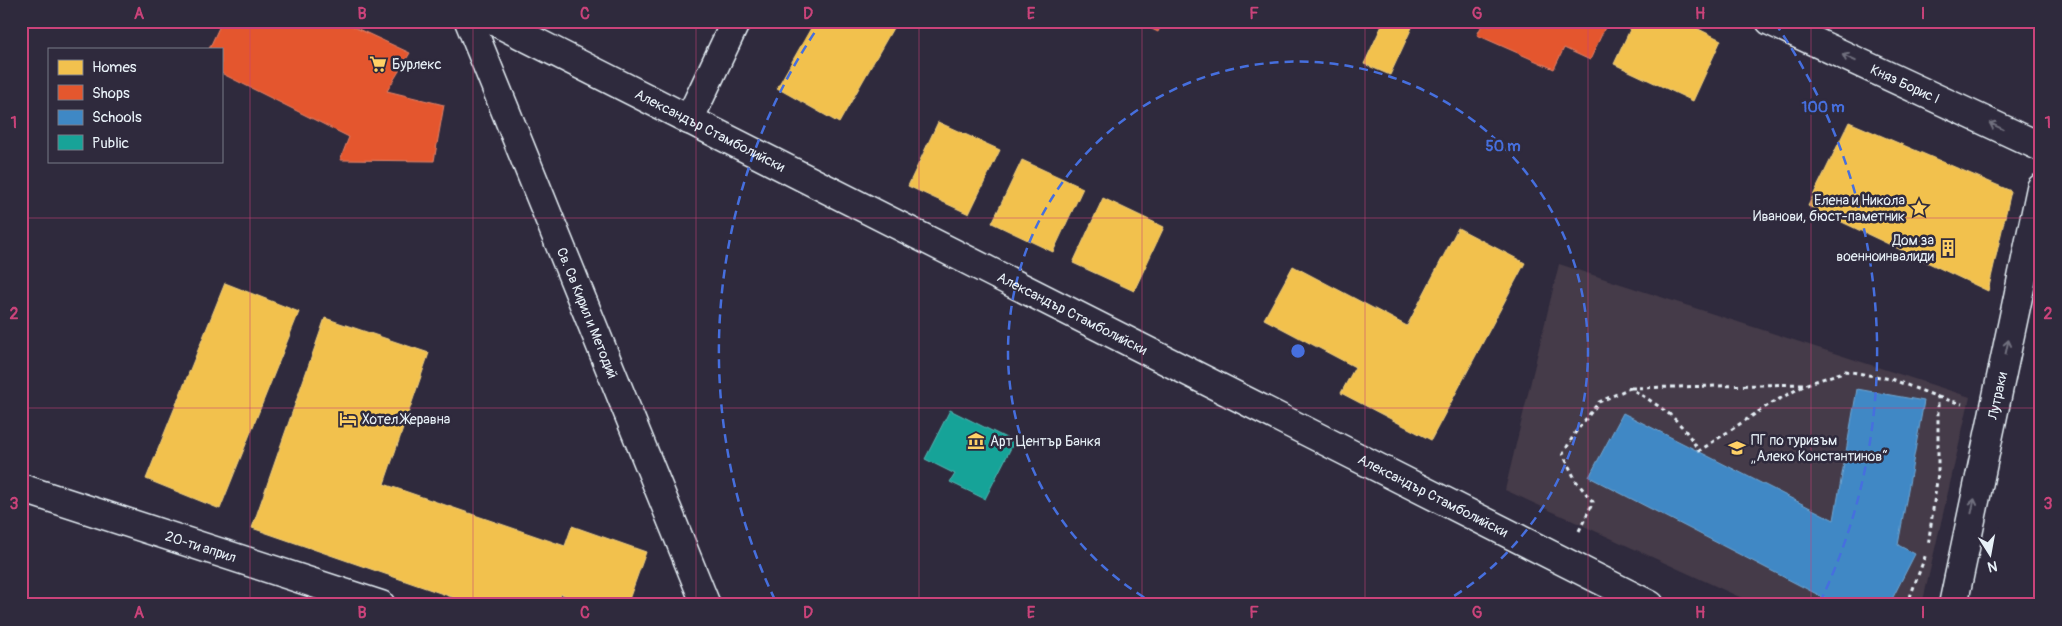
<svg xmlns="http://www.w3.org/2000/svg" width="2062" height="626" font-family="Pangolin,sans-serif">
<rect width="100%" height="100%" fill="#2f2a3d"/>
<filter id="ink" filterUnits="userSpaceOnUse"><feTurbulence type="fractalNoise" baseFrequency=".02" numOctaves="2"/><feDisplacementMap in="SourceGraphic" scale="10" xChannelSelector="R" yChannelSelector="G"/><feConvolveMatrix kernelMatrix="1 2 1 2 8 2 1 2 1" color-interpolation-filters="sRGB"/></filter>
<g filter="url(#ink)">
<!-- built -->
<path fill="#443a48" d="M1559 264 1970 397 1922 605H1757L1505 490Z"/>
<!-- homes -->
<path fill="#f2c14e" stroke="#efcf81" d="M815 21H897L839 123 777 88Z
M1384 21H1415L1390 75 1364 64Z
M1634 21H1682L1721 40 1693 101 1614 64Z
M938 122 1000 150 969 214 908 186Z
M1849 122 2011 191 1988 291 1808 206Z
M1022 160 1083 188 1053 252 992 223Z
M1103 198 1164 227 1134 291 1073 263Z
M1458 228 1525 263 1431 440 1341 393 1355 367 1264 319 1293 266 1407 326Z
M225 283 299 312 220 509 146 479Z
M325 318 429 353 384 484 565 546 572 526 646 552 627 605H592L561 594 558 605H475L252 528Z"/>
<!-- shops -->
<path fill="#e4572e" stroke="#e5856b" d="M222 21H341L410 53 387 91 444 105 434 161 340 160 349 137 221 73V49H209Z
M1135 21H1163L1158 32Z
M1484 21H1608L1590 60 1564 48 1554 69 1477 35Z"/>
<!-- schools -->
<path fill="#3f88c5" stroke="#72a8d4" d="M1857 389 1924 401 1898 545 1915 554 1889 605H1838L1589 477 1623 413 1834 520Z"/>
<!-- public -->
<path fill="#17a398" stroke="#56bab5" d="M950 410 1014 442 985 499 950 482 955 474 925 459Z"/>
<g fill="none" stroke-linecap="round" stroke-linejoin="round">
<!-- minor casing -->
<g stroke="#e8f1f8" stroke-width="31">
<g id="minor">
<path id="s1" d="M469 21 706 605"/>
<path id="s2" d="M494 21 1650 605"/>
<path id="s3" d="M1770 21 2041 147"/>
<path d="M689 120 736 21"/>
<path id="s4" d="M21 488 381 605"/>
<path id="s5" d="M1953 605 2041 188"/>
</g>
</g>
<!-- path -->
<path stroke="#e8f1f8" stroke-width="3" stroke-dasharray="4 4" stroke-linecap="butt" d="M1631 388 1804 384
M1938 397 1962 404
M1579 531 1593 502 1576 481 1563 454 1575 433 1599 402 1630 388C1664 409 1678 416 1699 451L1770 404 1807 384 1846 371 1891 379 1938 397V473L1928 546
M1907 605 1926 554"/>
<!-- minor -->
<use href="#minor" stroke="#2f2a3d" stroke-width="28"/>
</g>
<!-- one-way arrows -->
<defs><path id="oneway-shaft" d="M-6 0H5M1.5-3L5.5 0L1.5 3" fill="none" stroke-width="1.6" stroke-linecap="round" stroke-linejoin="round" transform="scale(1.25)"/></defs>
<g stroke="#70707e">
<use href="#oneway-shaft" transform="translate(1849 58) rotate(-155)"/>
<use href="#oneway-shaft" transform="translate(1996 126) rotate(-155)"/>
<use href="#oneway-shaft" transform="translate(2007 347) rotate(-78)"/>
<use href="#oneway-shaft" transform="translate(1973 506) rotate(-78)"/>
</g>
</g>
<!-- grid -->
<path fill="none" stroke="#ca437a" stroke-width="1" stroke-opacity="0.55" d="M250 21V605M473 21V605M696 21V605M919 21V605M1142 21V605M1365 21V605M1588 21V605M1811 21V605M21 218H2041M21 408H2041"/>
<!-- distance rings -->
<g fill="none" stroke="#466fde" stroke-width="2.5" stroke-dasharray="9 6">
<path d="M1157 605A290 290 0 1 1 1439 605"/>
<path d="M775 600A579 579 0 0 1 821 23M1775 23A579 579 0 0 1 1821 600"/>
</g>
<!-- icons -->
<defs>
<g id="supermarket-bare" transform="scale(1.35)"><path d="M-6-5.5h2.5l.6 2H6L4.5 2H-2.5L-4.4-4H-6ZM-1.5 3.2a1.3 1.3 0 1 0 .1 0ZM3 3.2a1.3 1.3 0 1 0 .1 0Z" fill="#ffd166" stroke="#2f2a3d" stroke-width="2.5" paint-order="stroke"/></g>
<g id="sight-bare" transform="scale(1.35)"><path d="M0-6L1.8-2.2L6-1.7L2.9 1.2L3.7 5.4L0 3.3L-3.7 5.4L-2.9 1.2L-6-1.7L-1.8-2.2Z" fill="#ffd166" stroke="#2f2a3d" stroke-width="2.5" paint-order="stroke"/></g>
<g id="building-bare" transform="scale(1.35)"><path d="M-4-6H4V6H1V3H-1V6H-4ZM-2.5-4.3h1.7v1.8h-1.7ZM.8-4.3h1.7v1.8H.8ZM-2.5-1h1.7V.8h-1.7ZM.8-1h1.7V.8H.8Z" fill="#ffd166" stroke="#2f2a3d" stroke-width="2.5" paint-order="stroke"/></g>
<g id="hotel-bare" transform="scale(1.35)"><path d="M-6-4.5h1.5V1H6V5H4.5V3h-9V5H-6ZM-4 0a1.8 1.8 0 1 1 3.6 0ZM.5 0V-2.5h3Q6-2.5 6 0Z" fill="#ffd166" stroke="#2f2a3d" stroke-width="2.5" paint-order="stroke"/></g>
<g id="museum-bare" transform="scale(1.35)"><path d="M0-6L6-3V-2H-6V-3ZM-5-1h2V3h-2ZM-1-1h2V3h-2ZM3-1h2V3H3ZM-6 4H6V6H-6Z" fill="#ffd166" stroke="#2f2a3d" stroke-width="2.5" paint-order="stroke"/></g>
<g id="school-bare" transform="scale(1.35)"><path d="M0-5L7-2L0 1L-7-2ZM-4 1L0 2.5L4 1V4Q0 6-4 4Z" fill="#ffd166" stroke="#2f2a3d" stroke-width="2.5" paint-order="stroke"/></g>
</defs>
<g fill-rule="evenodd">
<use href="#supermarket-bare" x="378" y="64"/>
<use href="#sight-bare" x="1919" y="208"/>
<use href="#building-bare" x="1948" y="248"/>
<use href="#hotel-bare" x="348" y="419"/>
<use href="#museum-bare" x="976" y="441"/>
<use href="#school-bare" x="1737" y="448"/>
</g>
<g text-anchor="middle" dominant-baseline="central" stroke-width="5" stroke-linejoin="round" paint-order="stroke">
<!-- poi labels -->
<g font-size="14" fill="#e8f1f8" stroke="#2f2a3d" text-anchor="start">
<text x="392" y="64">Бурлекс</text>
<text x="1905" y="200" text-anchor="end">Елена и Никола<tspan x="1905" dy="16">Иванови, бюст-паметник</tspan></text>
<text x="1934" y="240" text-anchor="end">Дом за<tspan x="1934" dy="16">военноинвалиди</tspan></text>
<text x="362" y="419">Хотел Жеравна</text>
<text x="1751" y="440">ПГ по туризъм<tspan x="1751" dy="16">„Алеко Константинов“</tspan></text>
<text x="990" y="441">Арт Център Банкя</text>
</g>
<!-- street labels -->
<g font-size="14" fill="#e8f1f8" stroke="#2f2a3d">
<text stroke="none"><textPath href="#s3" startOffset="149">Княз Борис I</textPath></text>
<text stroke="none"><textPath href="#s2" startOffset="242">Александър Стамболийски</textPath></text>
<text stroke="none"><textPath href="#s1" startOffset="315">Св. Св Кирил и Методий</textPath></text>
<text stroke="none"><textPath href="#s2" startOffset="648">Александър Стамболийски</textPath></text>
<text stroke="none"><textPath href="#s5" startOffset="214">Лутраки</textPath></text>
<text stroke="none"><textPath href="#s2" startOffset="1052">Александър Стамболийски</textPath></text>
<text stroke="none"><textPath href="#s4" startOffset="189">20-ти април</textPath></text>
</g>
</g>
<circle cx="1298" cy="351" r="8" fill="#466fde" stroke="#2f2a3d" stroke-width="2.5"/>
<g font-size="15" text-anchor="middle" font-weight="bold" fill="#466fde" stroke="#2f2a3d" stroke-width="5" stroke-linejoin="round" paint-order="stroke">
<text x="1823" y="112">100 m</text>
<text x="1503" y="151">50 m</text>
</g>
<!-- margin -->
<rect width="2062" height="626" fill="none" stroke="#2f2a3d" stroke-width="55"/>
<!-- legend -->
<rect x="48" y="48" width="175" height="115" fill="#2f2a3d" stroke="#797a88"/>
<rect x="58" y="60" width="25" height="15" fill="#f2c14e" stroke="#797a88"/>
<text x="92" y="72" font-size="15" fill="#e8f1f8">Homes</text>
<rect x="58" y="85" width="25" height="15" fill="#e4572e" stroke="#797a88"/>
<text x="92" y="98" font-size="15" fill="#e8f1f8">Shops</text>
<rect x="58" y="110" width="25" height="15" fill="#3f88c5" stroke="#797a88"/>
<text x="92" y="122" font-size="15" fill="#e8f1f8">Schools</text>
<rect x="58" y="135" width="25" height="15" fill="#17a398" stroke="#797a88"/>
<text x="92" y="148" font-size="15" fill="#e8f1f8">Public</text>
<!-- north arrow -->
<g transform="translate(1990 554) rotate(169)" stroke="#2f2a3d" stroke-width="4" paint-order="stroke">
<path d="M0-4L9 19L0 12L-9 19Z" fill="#e8f1f8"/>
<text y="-8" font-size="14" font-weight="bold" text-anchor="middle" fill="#e8f1f8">N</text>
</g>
<rect x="28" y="28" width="2006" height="570" fill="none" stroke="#ca437a" stroke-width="2"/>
<g font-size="16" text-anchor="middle" font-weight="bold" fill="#ca437a">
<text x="139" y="19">A</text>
<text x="362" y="19">B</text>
<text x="585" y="19">C</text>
<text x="808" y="19">D</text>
<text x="1031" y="19">E</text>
<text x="1254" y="19">F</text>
<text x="1477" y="19">G</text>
<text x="1700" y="19">H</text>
<text x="1923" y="19">I</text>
<text x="14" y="128">1</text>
<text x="2048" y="128">1</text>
<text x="14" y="319">2</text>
<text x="2048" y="319">2</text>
<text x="14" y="509">3</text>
<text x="2048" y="509">3</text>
<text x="139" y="618">A</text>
<text x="362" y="618">B</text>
<text x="585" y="618">C</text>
<text x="808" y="618">D</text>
<text x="1031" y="618">E</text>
<text x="1254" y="618">F</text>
<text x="1477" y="618">G</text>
<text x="1700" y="618">H</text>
<text x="1923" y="618">I</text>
</g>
</svg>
